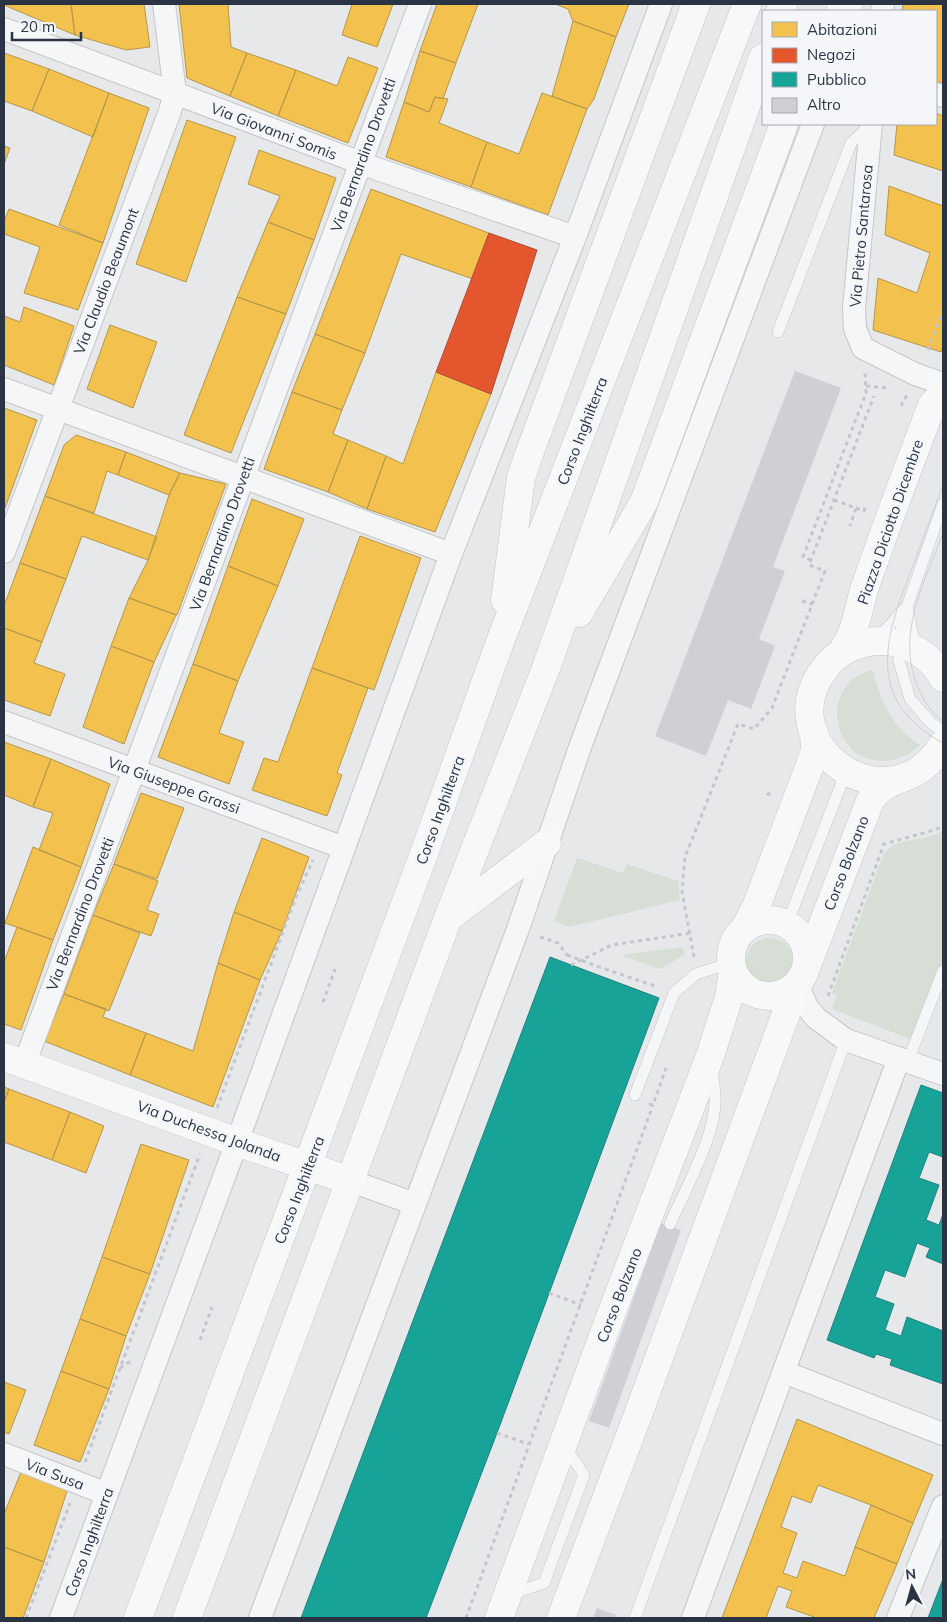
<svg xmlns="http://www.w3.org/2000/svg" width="947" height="1622" font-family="Mulish,sans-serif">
<rect width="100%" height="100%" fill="#e6e8ea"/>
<!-- green -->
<path fill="#d6ded6" d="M873 670C879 700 893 728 920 745 900 765 863 768 846 742 827 714 840 676 873 670Z
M943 831V961L913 1040 832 1009 837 995 832 993 883 856C893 840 908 841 925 838 931 836 937 833 943 831Z
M577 858 623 873 627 864 678 881 680 900 569 927 554 921Z
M746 962a24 24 0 1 1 48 0a24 24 0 1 1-48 0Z
M683 947 684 955 660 969 621 955Z"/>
<!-- homes -->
<path fill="#f2c14e" stroke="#b6974b" d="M4 4H71L75 35 4 5Z
M71 4H144L150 47 126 50 75 35Z
M179 4H228L231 47 247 53 230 96 187 78Z
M352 4H393L377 47 342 35Z
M437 4H478L456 63 420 51Z
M555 4H629L616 37 573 21 568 9Z
M903 4H943V84L936 81V11H902Z
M573 21 616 37 594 99 587 109 552 96Z
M420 51 456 63 443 99 435 97 429 112 404 102Z
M4 53 49 69 32 111 4 101Z
M247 53 296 70 278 116 230 96Z
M348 57 378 68 348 143 278 116 296 70 337 86Z
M49 69 109 93 93 137 32 111Z
M109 93 149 108 103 243 59 225Z
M542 93 587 109 548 215 471 187 487 142 519 154Z
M435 97 448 99 439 123 487 142 471 187 386 157 404 102 429 112Z
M936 113 943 116V171L894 155 897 124H936Z
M187 120 236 137 186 282 136 264Z
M4 146 10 148 4 164Z
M259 150 336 178 314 240 268 222 280 196 248 184Z
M889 186 943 206V346L941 352 873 330 878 278 917 293 930 253 885 235Z
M371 189 489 233 473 279 401 254 365 353 315 334Z
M9 209 103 243 78 310 24 293 40 247 4 234V222Z
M268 222 314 240 286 314 237 297Z
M237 297 286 314 231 453 184 435Z
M24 307 74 326 54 385 4 365V316L20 322Z
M110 325 157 342 133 408 87 389Z
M315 334 365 353 342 410 292 392Z
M436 372 491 394 435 532 367 509 386 456 403 464Z
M292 392 342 410 333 434 348 440 328 492 264 469Z
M4 408 37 420 5 508H4Z
M76 435 126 452 118 475 107 471 94 513 45 496 64 445Z
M348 440 386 456 367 509 328 492Z
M126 452 180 473 169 495 118 475Z
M180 473 226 484 177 615 129 598 148 560 169 495Z
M45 496 157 537 148 560 82 536 66 579 20 563Z
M252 499 304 519 278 586 228 566Z
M360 536 421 558 374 690 312 668Z
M20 563 66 579 42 642 4 628V606Z
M228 566 278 586 238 681 193 664Z
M129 598 176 615 154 662 111 646Z
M4 628 42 642 34 663 65 674 50 716 4 700Z
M111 646 154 662 124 744 83 727Z
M193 664 238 681 219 733 244 742 229 784 158 757Z
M312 668 368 688 337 773 342 775 327 816 252 790 264 758 278 762Z
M4 742 51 759 33 807 4 795Z
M51 759 110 784 81 867 39 850 53 813 33 807Z
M141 793 184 808 157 879 114 864Z
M262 838 309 857 282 931 234 912Z
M33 847 81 867 53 940 5 923Z
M114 864 158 881 147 910 159 914 151 936 93 915Z
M234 912 282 931 260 980 218 963Z
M93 915 140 933 109 1011 64 994Z
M17 927 53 940 21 1030 4 1024V962Z
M218 963 260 980 213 1107 130 1075 146 1033 193 1051Z
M64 994 106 1009 103 1017 146 1033 130 1075 44 1041Z
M4 1087 9 1089 4 1102Z
M9 1089 70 1112 52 1160 4 1142V1102Z
M70 1112 104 1126 86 1173 52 1160Z
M141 1144 189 1160 150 1274 102 1257Z
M102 1257 150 1274 126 1336 80 1319Z
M80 1319 126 1336 109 1389 61 1371Z
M61 1371 109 1389 80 1462 34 1445Z
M4 1382 26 1390 9 1434 4 1432Z
M797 1419 933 1475 913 1523 871 1505 818 1485 811 1503 792 1496 781 1527 797 1533 783 1573 797 1578 803 1561 845 1576 855 1547 897 1564 874 1618H817L786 1607 792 1591 778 1586 766 1618H722Z
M21 1472 68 1488 44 1562 4 1547V1514Z
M871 1505 913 1523 897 1564 855 1547Z
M4 1547 44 1562 23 1618H4Z"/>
<!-- shops -->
<path fill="#e4572e" stroke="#ac4c35" d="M489 233 537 250 491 394 436 372Z"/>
<!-- public -->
<path fill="#17a398" stroke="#1d827f" d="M550 957 659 998 497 1433 426 1618H301Z
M921 1085 943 1093V1157L929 1152 919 1178 939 1185 926 1220 939 1225 943 1214V1264L926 1257 930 1248 917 1243 905 1277 885 1270 875 1297 894 1304 885 1330 901 1336 907 1317 943 1331V1384L890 1365 892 1359 876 1354 874 1358 827 1340Z
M943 1579V1618H928Z"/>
<!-- building -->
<path fill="#ced0d3" d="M795 371 841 388 773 567 785 571 759 639 775 646 751 709 728 700 706 756 655 736Z
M661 1223 681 1230 609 1428 589 1421Z
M597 1608 616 1615 615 1618H593Z"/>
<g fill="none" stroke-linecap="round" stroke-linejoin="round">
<!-- lane casing -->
<g stroke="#c4c6c8" stroke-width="12">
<path id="lane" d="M778 332 851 143 870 126
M943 504 902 621 899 661 910 699 932 724 943 731
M907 607 913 637 917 647
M878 636 882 634 903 610
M787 924 846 772
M908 1061 943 971
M635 1095 674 993 696 974 731 963
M670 1224C685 1190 717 1133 715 1097 715 1088 713 1079 712 1070
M511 1594 544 1583 584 1475 564 1445
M635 1618 846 1040"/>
</g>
<!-- street casing -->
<g stroke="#c4c6c8" stroke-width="24">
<path id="street" d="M882 11 883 4
M4 29 377 169 575 237
M936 94 943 96
M871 124 854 308 855 329 863 348 915 374 943 384
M4 389 451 554
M4 552 170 111 175 93 164 4
M4 722 344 848
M797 984 807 1007 816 1018 846 1040 943 1074
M24 1065 420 4
M351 1181 415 1204
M784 1372 943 1434
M4 1454 107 1494
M61 1618 237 1142 451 554 575 237 661 4
M260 1618 518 929 580 747 813 124
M693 1618 899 1058
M898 1618 943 1506"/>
</g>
<!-- secondary casing -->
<g stroke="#c4c6c8" stroke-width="29">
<path id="secondary" d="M842 652C858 628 857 610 866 584 887 524 909 465 932 405L943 394
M943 678C931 655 907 641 881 641 859 641 838 651 825 668 766 745 889 832 943 744
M731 958a38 38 0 1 1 76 0a38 38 0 1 1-76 0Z
M745 928 756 907 810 765 815 750 814 732
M806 968 870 801C878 788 887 784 900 779
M4 1057 251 1147 351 1181
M499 1618 610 1317 710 1056 729 997 733 970
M561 1618 636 1420 797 984"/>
</g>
<!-- primary casing -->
<g stroke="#c2c5c8" stroke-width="29">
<path id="primary" d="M780 11 783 4
M841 11 848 4
M505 600 521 478 528 457 696 4
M579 613 644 502 784 124
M448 918 547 843
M138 1618 422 859 500 642 747 4
M187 1618 448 918 546 668 763 58"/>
</g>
<!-- path -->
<path stroke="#c5c6ca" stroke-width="3" stroke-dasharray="4 4" stroke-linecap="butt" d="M928 350 943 310
M866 386 890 388
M901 406 907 395
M834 500 856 508 850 526
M856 508 864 511 865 507
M811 560 803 557 866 393 865 373
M802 601 812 604
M767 795 773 791
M540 937 558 943 567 955
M694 957 682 891 685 857 738 724 754 729 772 708 825 571 809 565 874 396
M571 965 612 945 691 933
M605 969 658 987
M828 996 884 844 934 830 943 826
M323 1002 335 969
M649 1104 653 1105 666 1068
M217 1108 296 897 313 860
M549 1293 581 1305
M200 1340 212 1307
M120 1368 131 1361
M497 1433 528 1444
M85 1462 200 1154
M26 1618 70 1503
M466 1618 653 1105"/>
<!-- lane -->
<use href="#lane" stroke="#f5f6f7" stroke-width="11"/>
<!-- street -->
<use href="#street" stroke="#f5f6f7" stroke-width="22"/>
<!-- secondary -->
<use href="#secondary" stroke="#f8f8f8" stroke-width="28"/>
<!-- primary -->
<use href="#primary" stroke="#f8f8f8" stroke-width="28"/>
<!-- tram -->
<path stroke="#cecfd2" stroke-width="1" d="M943 485C932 513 922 542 911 571 884 639 865 701 943 743
M943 533C925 581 896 633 917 685 923 700 931 712 943 722"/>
<!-- path-bridge -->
<path stroke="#c5c6ca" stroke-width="3" stroke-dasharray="4 4" stroke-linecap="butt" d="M567 955 605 969"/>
</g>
<g text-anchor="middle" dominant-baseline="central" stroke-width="5" stroke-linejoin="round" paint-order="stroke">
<!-- street labels -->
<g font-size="15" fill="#2b3445" stroke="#f4f6f9">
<text transform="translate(274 131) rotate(21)">Via Giovanni Somis</text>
<text transform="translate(363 155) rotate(-70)">Via Bernardino Drovetti</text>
<text transform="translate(861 236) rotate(-85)">Via Pietro Santarosa</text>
<text transform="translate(106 281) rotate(-69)">Via Claudio Beaumont</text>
<text transform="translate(582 431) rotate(-69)">Corso Inghilterra</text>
<text transform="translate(890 522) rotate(-71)">Piazza Diciotto Dicembre</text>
<text transform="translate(222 534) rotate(-70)">Via Bernardino Drovetti</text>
<text transform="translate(174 785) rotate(20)">Via Giuseppe Grassi</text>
<text transform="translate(440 810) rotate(-70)">Corso Inghilterra</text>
<text transform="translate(846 863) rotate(-69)">Corso Bolzano</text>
<text transform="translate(80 914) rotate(-69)">Via Bernardino Drovetti</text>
<text transform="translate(209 1131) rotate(20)">Via Duchessa Jolanda</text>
<text transform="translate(299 1190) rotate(-69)">Corso Inghilterra</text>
<text transform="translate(619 1295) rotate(-69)">Corso Bolzano</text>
<text transform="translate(55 1474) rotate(21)">Via Susa</text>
<text transform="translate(89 1542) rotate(-70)">Corso Inghilterra</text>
</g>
</g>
<!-- border -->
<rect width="947" height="1622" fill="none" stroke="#2b3445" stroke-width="10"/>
<!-- legend -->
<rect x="762" y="10" width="175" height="115" fill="#f4f6f9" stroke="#a4a8b1"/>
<rect x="772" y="22" width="25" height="15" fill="#f2c14e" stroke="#a4a8b1"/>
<text x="807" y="35" font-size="15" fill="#2b3445">Abitazioni</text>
<rect x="772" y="48" width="25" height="15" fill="#e4572e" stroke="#a4a8b1"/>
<text x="807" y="60" font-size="15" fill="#2b3445">Negozi</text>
<rect x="772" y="72" width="25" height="15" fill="#17a398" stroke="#a4a8b1"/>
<text x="807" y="85" font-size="15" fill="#2b3445">Pubblico</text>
<rect x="772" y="98" width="25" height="15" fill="#ced0d3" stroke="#a4a8b1"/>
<text x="807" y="110" font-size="15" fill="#2b3445">Altro</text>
<!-- north arrow -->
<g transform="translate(912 1587) rotate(354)" stroke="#f4f6f9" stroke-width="4" paint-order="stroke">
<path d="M0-4L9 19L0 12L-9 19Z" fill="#2b3445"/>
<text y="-8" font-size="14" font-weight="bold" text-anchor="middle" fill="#2b3445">N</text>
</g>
<!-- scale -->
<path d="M12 32v8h69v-8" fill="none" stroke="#2b3445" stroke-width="2.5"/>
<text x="20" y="32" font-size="15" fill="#2b3445" stroke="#f4f6f9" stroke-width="4" paint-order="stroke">20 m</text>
</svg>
